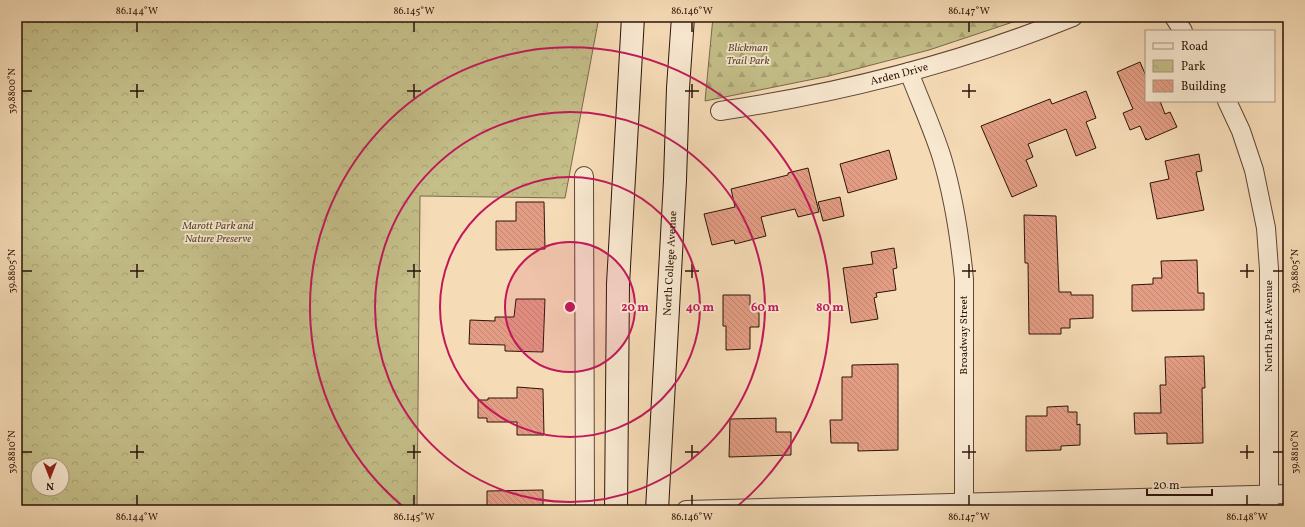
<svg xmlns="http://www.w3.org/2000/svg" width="1305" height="527" font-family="Vollkorn,serif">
<defs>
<pattern id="forest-firs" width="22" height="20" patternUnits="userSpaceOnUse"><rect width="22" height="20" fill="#c4be88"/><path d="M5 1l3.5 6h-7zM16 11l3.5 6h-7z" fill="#a9a274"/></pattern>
<pattern id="park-crowns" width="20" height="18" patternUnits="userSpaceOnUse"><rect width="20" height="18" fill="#c4be88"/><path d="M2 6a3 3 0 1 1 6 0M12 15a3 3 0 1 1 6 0" fill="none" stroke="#a9a274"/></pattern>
<pattern id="building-back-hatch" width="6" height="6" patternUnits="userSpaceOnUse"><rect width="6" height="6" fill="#e39d84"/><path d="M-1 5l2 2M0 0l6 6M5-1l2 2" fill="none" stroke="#c38670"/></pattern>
</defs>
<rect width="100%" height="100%" fill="#f5dbb6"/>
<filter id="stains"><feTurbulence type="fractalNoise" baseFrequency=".005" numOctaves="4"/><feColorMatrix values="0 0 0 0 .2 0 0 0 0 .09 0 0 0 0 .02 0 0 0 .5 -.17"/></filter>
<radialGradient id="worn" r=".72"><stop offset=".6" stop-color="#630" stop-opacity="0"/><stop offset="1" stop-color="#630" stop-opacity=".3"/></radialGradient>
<!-- forest -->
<path fill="url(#forest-firs)" stroke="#786948" d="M713 17H1028L929 50 829 76 705 101Z"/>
<!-- park -->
<path fill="url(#park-crowns)" stroke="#786948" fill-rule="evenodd" d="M17 17H599L565 198 420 196 417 510H17ZM38 465H62V489H38Z"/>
<!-- building -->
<path fill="url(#building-back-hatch)" stroke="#2c1408" d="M1140 62 1146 76V101H1160L1165 114 1170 112 1177 127 1147 140 1146 138V140L1140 126 1130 130 1123 113 1133 109 1117 72Z
M1086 91 1096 118 1086 122 1096 148 1076 156 1066 129 1028 144 1033 157 1026 160 1037 186 1012 197 981 126 1050 99 1052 104Z
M889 150 897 179 848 193 840 164Z
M1199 154 1202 171 1196 172 1204 210 1157 219 1150 183 1169 179 1165 161Z
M808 168 819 212 798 217 795 209 761 217 766 236 735 244 734 240 712 245 704 214 735 207 731 189 788 175V173Z
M840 197 844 216 823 221 818 202Z
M516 202H544L545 249 496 250V221H516Z
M1024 215 1056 216 1059 292H1071V295H1093V318L1070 319V328H1061V334H1029L1028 263H1025Z
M894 248 897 268 893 269 896 290 876 293 877 297 874 298 878 319 851 323 843 268 873 264 871 252Z
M1197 260 1198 293H1204V310L1132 311V285L1153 284V278H1162L1161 261Z
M723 295H750V305H759V327H750V349L726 350V326H723Z
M516 299H545L543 352 505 351V345L469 344 470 320 495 321V317H514Z
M1204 356 1205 388H1202L1203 443 1167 444V433L1135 434 1134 413H1161L1160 385H1166L1165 357Z
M898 364V450L858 451V443H831L830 420H842V377H852V365Z
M517 387 543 389 544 435H517V422H487V418H478V400H488V398H517Z
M1068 406V412H1077V425L1080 424V445L1061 446V450L1026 451V416H1047V407Z
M776 418V432H791V455L729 457 730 419Z
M543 490V510H487V491Z"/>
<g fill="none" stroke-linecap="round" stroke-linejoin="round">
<!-- minor casing -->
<g stroke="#5e4634" stroke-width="20">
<g id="minor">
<path d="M1174 17 1183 31"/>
<path d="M909 72C920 101 933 129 942 158 954 198 960 238 964 279V510"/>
<path d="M1227 101 1241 131 1254 170 1266 228 1269 269V510"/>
<path id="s1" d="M720 111C841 93 960 63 1073 17"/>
<path d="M584 176 585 510"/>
<path d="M686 510 1288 494"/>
</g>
</g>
<!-- secondary casing -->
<g stroke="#2c1408" stroke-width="24">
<g id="secondary">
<path d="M616 510 618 284 633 17"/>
<path id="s2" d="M657 510 675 180 678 88 683 17"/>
</g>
</g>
<!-- minor -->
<use href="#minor" stroke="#f8e8d0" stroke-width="18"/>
<!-- secondary -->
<use href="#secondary" stroke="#f8e8d0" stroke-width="22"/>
</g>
<!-- ticks -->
<path fill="none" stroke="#2c1408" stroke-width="1.5" d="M137 22V32M414 22V32M692 22V32M969 22V32M137 84V98M414 84V98M692 84V98M969 84V98M22 91H32M130 91H144M407 91H421M685 91H699M962 91H976M137 264V278M414 264V278M692 264V278M969 264V278M1247 264V278M22 271H32M130 271H144M407 271H421M685 271H699M962 271H976M1240 271H1254M1273 271H1283M137 445V459M414 445V459M692 445V459M969 445V459M1247 445V459M22 452H32M130 452H144M407 452H421M685 452H699M962 452H976M1240 452H1254M1273 452H1283M137 495V505M414 495V505M692 495V505M969 495V505M1247 495V505"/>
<!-- distance rings -->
<circle cx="570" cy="307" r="65" fill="#c2185b" fill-opacity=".12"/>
<g fill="none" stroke="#c2185b" stroke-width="2">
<circle cx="570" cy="307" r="65"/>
<circle cx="570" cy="307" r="130"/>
<circle cx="570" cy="307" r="195"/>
<path d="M406 509A260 260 0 1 1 734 509"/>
</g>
<g text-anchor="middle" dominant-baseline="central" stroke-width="3.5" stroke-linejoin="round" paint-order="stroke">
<!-- park labels -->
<g font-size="11" font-style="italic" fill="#5a472e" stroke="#f8e8d0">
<text x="748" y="48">Blickman<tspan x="748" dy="13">Trail Park</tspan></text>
<text x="218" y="226">Marott Park and<tspan x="218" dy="13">Nature Preserve</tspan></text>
</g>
<!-- street labels -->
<g font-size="11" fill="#2c1408" stroke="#f8e8d0">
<text stroke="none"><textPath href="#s1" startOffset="183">Arden Drive</textPath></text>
<text stroke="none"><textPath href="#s2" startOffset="247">North College Avenue</textPath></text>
<text transform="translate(1269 326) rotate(-90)">North Park Avenue</text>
<text transform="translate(964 335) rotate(-90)">Broadway Street</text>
</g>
</g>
<circle cx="570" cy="307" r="6" fill="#c2185b" stroke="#f8e8d0" stroke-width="2"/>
<g font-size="12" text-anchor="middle" font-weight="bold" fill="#c2185b" stroke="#f8e8d0" stroke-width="3.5" stroke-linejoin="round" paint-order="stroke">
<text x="635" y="311">20 m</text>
<text x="700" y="311">40 m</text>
<text x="765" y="311">60 m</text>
<text x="830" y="311">80 m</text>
</g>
<!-- margin -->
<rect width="1305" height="527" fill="none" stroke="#f5dbb6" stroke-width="44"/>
<!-- legend -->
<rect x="1145" y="30" width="130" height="72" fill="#f8e8d0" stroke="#a69380"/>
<rect x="1153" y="43" width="20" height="6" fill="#f8e8d0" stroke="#a69380"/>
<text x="1181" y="50" font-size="12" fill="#2c1408">Road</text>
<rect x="1153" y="60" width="20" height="12" fill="url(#park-crowns)" stroke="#a69380"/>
<text x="1181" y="70" font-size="12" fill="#2c1408">Park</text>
<rect x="1153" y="80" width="20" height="12" fill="url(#building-back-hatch)" stroke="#a69380"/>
<text x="1181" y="90" font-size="12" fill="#2c1408">Building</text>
<!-- north arrow -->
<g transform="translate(50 477) rotate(180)"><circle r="19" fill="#f8e8d0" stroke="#a69380"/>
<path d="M0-3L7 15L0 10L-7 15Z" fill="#8f2418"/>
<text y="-6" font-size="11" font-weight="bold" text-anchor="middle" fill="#2c1408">N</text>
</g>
<!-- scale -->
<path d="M1147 489v6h65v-6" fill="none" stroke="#2c1408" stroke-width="2"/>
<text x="1153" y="489" font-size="12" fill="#2c1408" stroke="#f8e8d0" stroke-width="3" paint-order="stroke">20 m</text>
<rect x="22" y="22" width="1261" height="483" fill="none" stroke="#2c1408" stroke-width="1.5"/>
<g font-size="10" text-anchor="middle" fill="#2c1408">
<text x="137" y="14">86.144°W</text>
<text x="414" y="14">86.145°W</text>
<text x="692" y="14">86.146°W</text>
<text x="969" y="14">86.147°W</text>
<text transform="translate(11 91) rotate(-90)" y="4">39.8800°N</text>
<text transform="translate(1294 271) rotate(-90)" y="4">39.8805°N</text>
<text transform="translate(11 271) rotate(-90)" y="4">39.8805°N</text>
<text transform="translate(1294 452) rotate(-90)" y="4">39.8810°N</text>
<text transform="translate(11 452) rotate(-90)" y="4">39.8810°N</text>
<text x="137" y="520">86.144°W</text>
<text x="414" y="520">86.145°W</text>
<text x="692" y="520">86.146°W</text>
<text x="969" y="520">86.147°W</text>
<text x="1247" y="520">86.148°W</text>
</g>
<rect width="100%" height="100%" filter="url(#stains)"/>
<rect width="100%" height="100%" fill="url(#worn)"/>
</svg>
